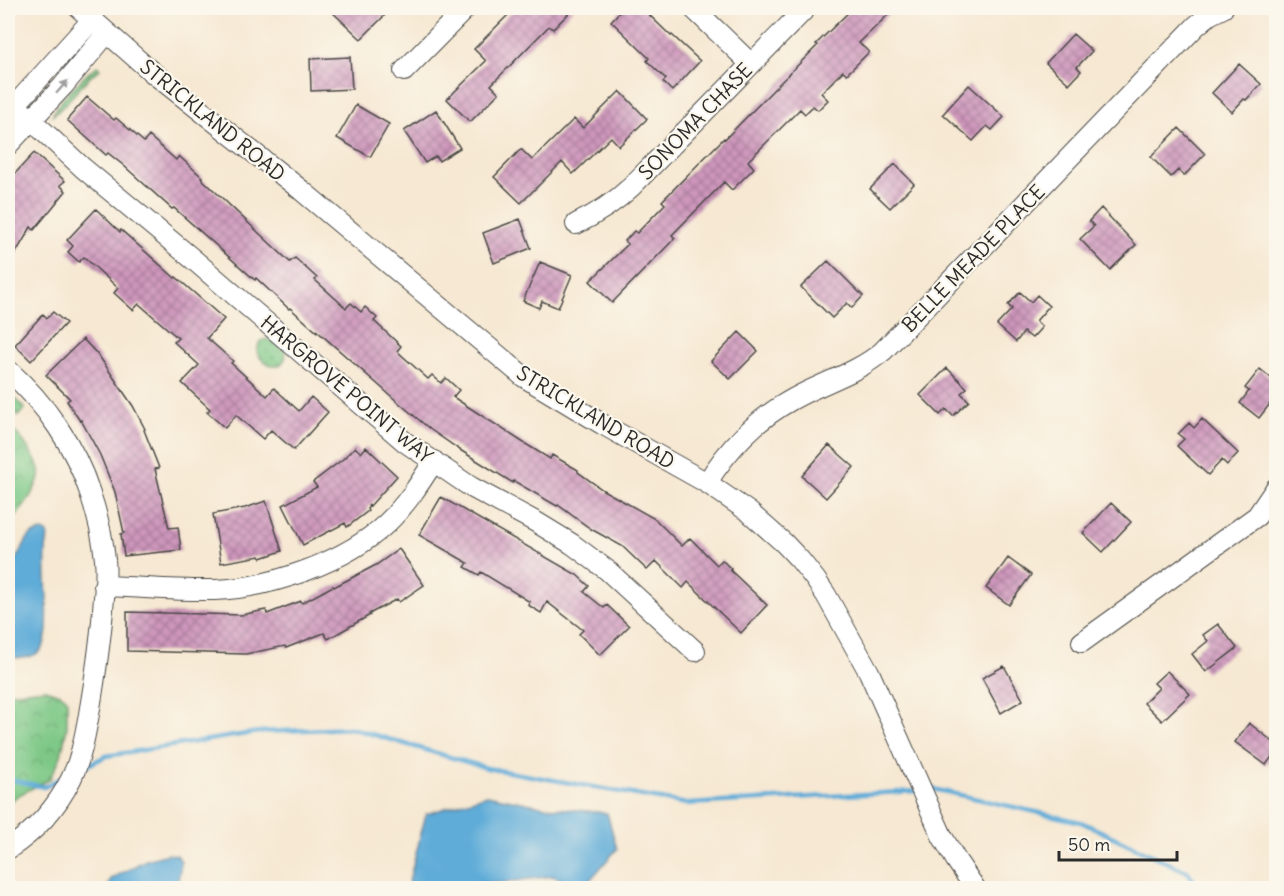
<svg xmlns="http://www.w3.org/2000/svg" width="1284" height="896" font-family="Delius,sans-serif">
<defs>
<pattern id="grass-dots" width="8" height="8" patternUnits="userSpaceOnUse" patternTransform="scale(1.5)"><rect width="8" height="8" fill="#7dc886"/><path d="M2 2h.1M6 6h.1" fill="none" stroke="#67a36e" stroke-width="1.8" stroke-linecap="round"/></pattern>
<pattern id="park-crowns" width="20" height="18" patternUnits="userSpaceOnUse" patternTransform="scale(1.5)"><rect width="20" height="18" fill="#7dc886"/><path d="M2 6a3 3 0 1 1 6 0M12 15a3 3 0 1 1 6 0" fill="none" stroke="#67a36e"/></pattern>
<pattern id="building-cross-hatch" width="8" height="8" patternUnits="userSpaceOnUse" patternTransform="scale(1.5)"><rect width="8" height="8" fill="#ce96bc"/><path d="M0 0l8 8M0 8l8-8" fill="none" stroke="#a77b99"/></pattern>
</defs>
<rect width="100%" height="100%" fill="#fbf7ec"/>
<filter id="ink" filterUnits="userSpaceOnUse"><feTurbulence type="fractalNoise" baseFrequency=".0167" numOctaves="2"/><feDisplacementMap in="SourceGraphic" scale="12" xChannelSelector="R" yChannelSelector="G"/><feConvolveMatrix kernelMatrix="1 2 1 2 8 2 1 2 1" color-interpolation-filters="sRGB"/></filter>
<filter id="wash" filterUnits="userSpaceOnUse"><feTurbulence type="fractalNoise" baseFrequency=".008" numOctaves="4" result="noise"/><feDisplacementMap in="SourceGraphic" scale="24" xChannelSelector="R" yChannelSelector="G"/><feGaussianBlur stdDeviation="1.35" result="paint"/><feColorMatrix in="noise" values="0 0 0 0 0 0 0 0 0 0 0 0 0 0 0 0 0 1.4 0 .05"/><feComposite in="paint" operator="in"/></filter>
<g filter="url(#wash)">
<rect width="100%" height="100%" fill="#f6e8d2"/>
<!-- grass -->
<path fill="url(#grass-dots)" stroke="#547a58" stroke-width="1.5" d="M97 66 100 69C81 81 70 103 52 116 57 103 85 74 97 66Z
M268 339C280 344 294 354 279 366 269 367 261 361 257 352L259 343 263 340Z
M8 390 25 409 18 416 8 402Z"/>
<!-- park -->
<path fill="url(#park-crowns)" stroke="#547a58" stroke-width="1.5" d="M8 427C11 430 16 433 19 436 25 442 37 461 39 469 43 485 17 515 8 526Z
M45 689 61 694 67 699V727L61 756 50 779 17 796 8 804V693Z"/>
<!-- water -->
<path fill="#5eacd8" stroke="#446c82" stroke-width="1.5" d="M42 531 47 533C49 540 46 544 46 551 44 577 49 604 47 630 46 637 45 647 39 652 31 659 18 658 8 657V573L28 538 32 534Z
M487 795 546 807 607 813 617 849 584 887 552 876 500 883 408 885 426 814Z
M168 854 177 855 181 862 177 888H107L111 879 146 860Z"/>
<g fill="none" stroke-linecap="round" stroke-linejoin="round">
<!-- stream -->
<path stroke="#5eacd8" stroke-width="4.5" d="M82 768 106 756 259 732 351 728 487 768 687 804 917 791
M8 779 44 787 63 777
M928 789H933L1081 822 1188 872 1199 888"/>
</g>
<g id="blocks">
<!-- building -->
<path fill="url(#building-cross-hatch)" d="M328 8H392L361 39Z
M515 8H574L553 29 549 26 491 85 499 93 470 122 447 99 486 61 474 49Z
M623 8H642L671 36 672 35 700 61 672 91 663 82 666 79 647 61 649 58 611 21Z
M853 8H895L859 43 869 52 847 74 843 71 821 93 828 100 818 110 813 106 805 114 800 109 748 161 754 168 732 190 724 182 672 235 675 238 612 303 590 281 628 244 625 241 634 231 637 233 665 204 662 201 724 138 725 139 777 86 818 45 816 44Z
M1073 34 1092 51 1077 67 1081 71 1069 84 1046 63Z
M350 57 352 89 311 91 310 59Z
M1239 64 1261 84 1246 100 1244 99 1232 112 1212 93Z
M969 85 1004 117 992 130 987 126 973 141 943 114Z
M620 91 647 119 619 146 611 137 573 174 562 162 521 203 494 177 521 149 532 160 574 119 583 128Z
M87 97 114 120 116 118 144 142 149 136 176 160 179 156 202 177 201 178 260 234 290 262 295 258 317 278 315 280 346 308 351 303 361 312 365 307 377 318 374 321 401 346 397 351 428 379 432 375 441 383 446 378 459 390 453 397 524 443 550 459 552 455 578 470V472L603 490 655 519 682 546 690 538 717 565 722 560 731 569 730 570 767 605 741 633 688 582 683 588 656 561 647 570 622 546 591 529 558 505 557 506 514 481 513 483 460 450 431 430 399 403 317 331V332L290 308 289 309 256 278 255 280 174 208 172 209 123 165 108 153 106 155 67 120Z
M356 105 389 124 370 157 337 138Z
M436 110 460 148 439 161 436 156 425 163 404 131Z
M1179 128 1205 154 1184 176 1178 170 1171 177 1151 157Z
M34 153 65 181 60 185 66 191 34 230 31 227 8 266V181Z
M895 164 914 184 890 208 870 189Z
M1101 208 1136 245 1110 270 1080 239 1094 226 1089 221Z
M96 209 120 232 121 230 175 278 176 277 224 319 207 338 233 361 231 363 267 396 274 388 299 411 311 397 328 412 294 450 271 430 263 439 236 415 225 428 207 412 210 409 182 383 199 365 174 342 178 338 139 304 133 310 114 293 118 288 84 257 79 262 68 252 73 246 67 240Z
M520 219 531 248 494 263 483 233Z
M828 261 863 296 852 308 847 303 832 318 801 287Z
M540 262 572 275 558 308 542 301 539 308 523 301Z
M1020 292 1031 302 1037 295 1049 306 1036 321 1042 327 1032 338 1024 332 1016 342 997 325 1012 309 1008 305Z
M53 312 66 323 31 361 15 345 43 314 47 318Z
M739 332 758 351 730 379 711 361Z
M83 339 99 356 133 406 145 429 144 430 159 468 155 469 169 528 178 527 181 550 124 556 121 534 124 533 115 492 100 455 81 420 80 421 67 401 70 399 46 375Z
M947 368 967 388 961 393 969 401 953 416 946 409 940 415 920 395Z
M1260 369 1276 382V396L1259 418 1240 403 1249 391 1245 388Z
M1202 419 1238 453 1227 465 1222 460 1208 475 1177 446 1184 439 1178 434 1189 423 1194 428Z
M829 445 854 467 826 498 802 476Z
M355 447 361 453 366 447 397 476 370 506 368 504 369 506 367 509 368 511 347 527 345 523 303 545 283 505 317 487 313 482 343 459Z
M441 497 577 575 589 586 584 592 604 608 607 605 629 626 600 655 579 634 583 630 547 602 541 613 528 605 530 602 481 572 479 575 465 567 468 563 419 535Z
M266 501 282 551 261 558 260 556 221 563 213 514 245 508Z
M1111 503 1131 522 1103 552 1083 533Z
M399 549 424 585 399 602 397 599 369 614 370 615 328 639 324 633 286 648 285 646 246 654 127 651V612L241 615 266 610 267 614 301 601 302 603 333 586 334 587 376 565Z
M1008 558 1031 575 1009 605 986 588Z
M1218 624 1237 648 1206 672 1192 654 1208 641 1203 635Z
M1004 666 1023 700 1001 713 982 678Z
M1167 671 1190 694 1162 721 1144 703 1159 688 1154 683Z
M1249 723 1276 744V751L1266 765 1235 742Z"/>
</g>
</g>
<g filter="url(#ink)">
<use href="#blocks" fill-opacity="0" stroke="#494744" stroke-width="1.5"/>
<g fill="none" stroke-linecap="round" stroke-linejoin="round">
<!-- minor casing -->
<g stroke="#494744" stroke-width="22">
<path id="minor" d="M79 8 153 73 301 190 524 377 602 424 707 483 749 512 784 543 800 560 815 579 826 595 869 672 942 836 956 860 975 888
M693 8 751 64
M404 71 466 8
M15 105 83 168 194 260 405 442 471 487 536 522 572 544 607 570 695 651
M8 113 92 20
M8 145 63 86 107 33
M576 224C597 214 614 203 631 187L806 8
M8 370C45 403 75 446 90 493 97 514 103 537 105 560 107 576 104 593 103 610 100 645 95 679 89 714 85 735 81 759 71 779 56 809 36 831 8 849
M707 483C727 449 758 418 793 399 823 382 856 374 883 351L1196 26 1209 15 1223 8
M104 586C141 587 178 591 215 590 270 588 346 562 387 523 406 505 420 483 434 461
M1082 642 1257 516 1276 488"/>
</g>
<!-- minor -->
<use href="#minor" stroke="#fff" stroke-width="20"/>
</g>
<!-- one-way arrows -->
<defs><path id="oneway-solid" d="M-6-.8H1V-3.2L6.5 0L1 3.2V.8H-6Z" transform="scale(1.5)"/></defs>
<use fill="#a0a0a0" href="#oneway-solid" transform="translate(62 87) rotate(-49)"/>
</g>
<g text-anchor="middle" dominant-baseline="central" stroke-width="4.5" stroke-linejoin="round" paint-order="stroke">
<!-- street labels -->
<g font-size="20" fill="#2b2b2b" stroke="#fbf7ec">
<text transform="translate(213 120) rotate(39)">STRICKLAND ROAD</text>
<text transform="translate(695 121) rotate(-46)">SONOMA CHASE</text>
<text transform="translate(973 258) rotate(-46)">BELLE MEADE PLACE</text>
<text transform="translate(347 389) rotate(40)">HARGROVE POINT WAY</text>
<text transform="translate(596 417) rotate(31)">STRICKLAND ROAD</text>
</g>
</g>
<!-- margin -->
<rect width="1284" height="896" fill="none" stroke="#fbf7ec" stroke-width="30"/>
<!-- scale -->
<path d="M1059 851v9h118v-9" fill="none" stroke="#2b2b2b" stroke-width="3"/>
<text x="1068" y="851" font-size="18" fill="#2b2b2b" stroke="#fbf7ec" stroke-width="4.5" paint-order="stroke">50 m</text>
</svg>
